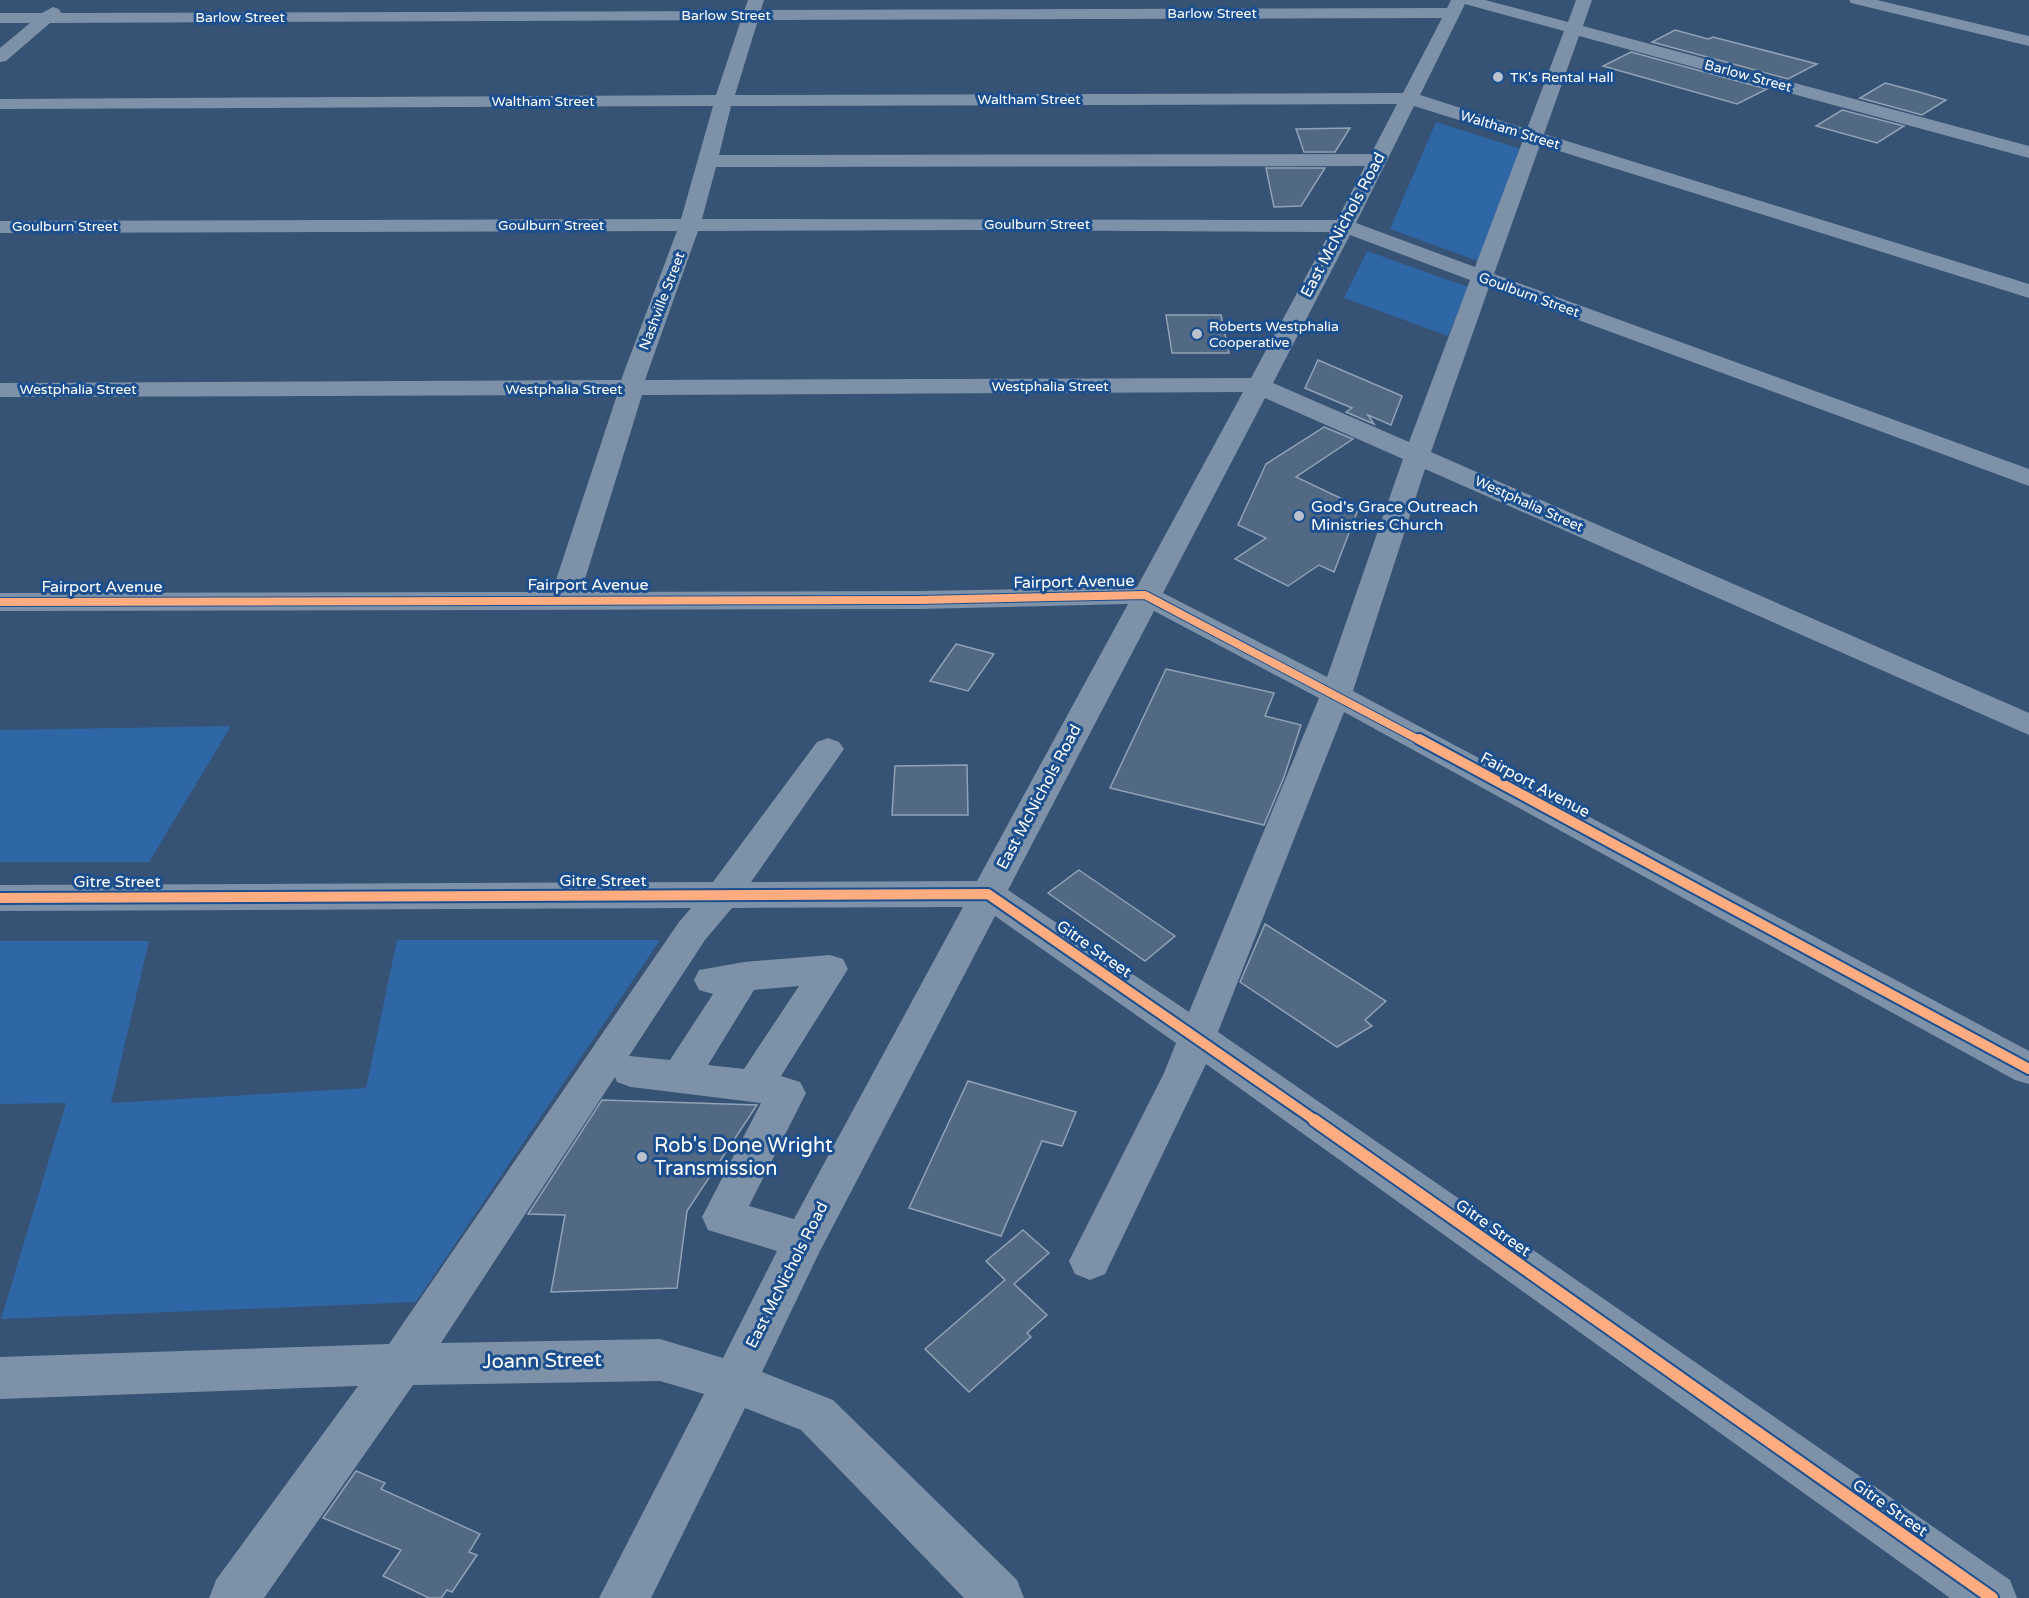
<svg xmlns="http://www.w3.org/2000/svg" width="2029" height="1598" font-family="'Varela Round',sans-serif">
<rect width="100%" height="100%" fill="#365274"/>
<!-- green -->
<path fill="#2f66a5" d="M1436 122 1521 149 1478 261 1390 229Z
M1367 251 1468 287 1448 336 1344 298Z
M231 726 149 862H0V730Z
M397 940H660L416 1302 1 1319 66 1103 0 1104V941H149L111 1103 366 1088Z"/>
<!-- building -->
<path fill="#526984" stroke="#92a2b6" stroke-width="1.5" d="M1675 30 1708 39 1713 37 1817 64 1788 79 1652 42Z
M1631 52 1767 89 1737 104 1603 66Z
M1885 83 1919 92 1946 100 1922 115 1860 98Z
M1842 110 1904 126 1877 143 1816 126Z
M1350 128 1335 152H1304L1296 129Z
M1266 168H1325L1301 206 1274 207Z
M1166 315H1221L1229 353H1172Z
M1318 360 1402 396 1391 425 1368 415 1374 424 1346 412 1352 408 1305 388Z
M1324 427 1353 439 1296 477 1359 507 1334 572 1319 565 1288 586 1235 559 1266 538 1238 525 1266 464Z
M956 644 994 654 968 691 930 681Z
M1166 669 1274 693 1265 716 1301 725 1284 777 1264 825 1110 788Z
M967 765 968 815H892L895 766Z
M1079 870 1175 936 1145 961 1048 893Z
M1265 924 1386 1001 1365 1020 1372 1026 1337 1047 1240 982Z
M968 1081 1076 1112 1062 1146 1042 1141 1001 1236 909 1208Z
M602 1100 757 1105 687 1211 677 1288 551 1292 565 1215 528 1214Z
M1023 1230 1049 1253 1014 1284 1047 1315 1027 1333 1031 1337 969 1392 925 1349 1005 1280 986 1261Z
M356 1471 385 1483 381 1489 480 1534 469 1552 477 1555 452 1592 447 1590 441 1598H429L383 1576 401 1550 323 1518Z"/>
<g fill="none" stroke-linecap="round" stroke-linejoin="round">
<!-- minor -->
<path fill="#7d92a8" fill-rule="evenodd" d="M748 0H764L761 10 1447 8 1451 0H1485L1568 22 1576 0H1592L1583 26 2029 146V158L1579 36 1544 134 2029 284V298L1540 145 1494 274 2029 469V486L1489 287 1431 452 2029 713V735L1425 469 1353 691 2029 1051V1084L2015 1080 1344 712 1218 1032 2010 1580 2017 1598H1950L1206 1064 1105 1274 1090 1280 1075 1274 1069 1261 1164 1073 1176 1043 995 916 819 1253 762 1372 833 1400 1017 1580 1024 1598H964L801 1430 745 1408 651 1598H599L704 1394 660 1381 413 1385 264 1598H209L216 1580 358 1386 0 1399V1357L389 1344 679 922 691 908 0 911V885L713 882 817 742 828 738 839 742 844 749 751 882 977 881 1128 604 919 609 0 611V593L552 592 617 395 0 397V383L621 380 677 231 0 233V221L681 219 713 106 0 109V99L716 95 741 20 50 23 6 61 0 62V48L30 23H0V13H42L53 7 59 9 61 13 744 11ZM1465 4 1564 31 1527 129 1420 95ZM1442 18 1403 93 735 95 758 20ZM1397 104 1371 154 719 155 731 106ZM1414 106 1523 140 1475 267 1356 223ZM1365 166 1337 220 702 219 716 167ZM975 230 1330 232 1251 378 645 380 698 231ZM1350 235 1470 280 1409 442 1273 383ZM1243 392 1137 587 919 591 581 592 642 395ZM1265 398 1403 459 1327 677 1163 593ZM1154 611 1319 698 1189 1012 1008 890ZM963 907 794 1219 749 1206 806 1093 800 1082 781 1076 848 969 843 959 830 955 744 962 699 970 694 980 699 990 713 994 670 1060 629 1056 705 940 732 908ZM799 986 744 1069 708 1065 754 990ZM615 1077 617 1082 631 1087 761 1103 702 1217 708 1230 777 1251 723 1358 660 1339 441 1343Z
M1849 0H1877L2029 36V46L1851 3Z"/>
<!-- cycleway-far2 casing -->
<g stroke="#1b4f8f" stroke-width="10">
<path id="cycleway-far2" d="M0 602 919 600 1145 595 1421 741"/>
</g>
<!-- cycleway-far1 casing -->
<g stroke="#1b4f8f" stroke-width="14">
<path id="cycleway-far1" d="M1419 739 2029 1069
M0 898 988 894 1316 1121"/>
</g>
<!-- cycleway casing -->
<g stroke="#1b4f8f" stroke-width="16">
<path id="cycleway" d="M1314 1120 1992 1598"/>
</g>
<!-- cycleway-far2 -->
<use href="#cycleway-far2" stroke="#ffac80" stroke-width="8"/>
<!-- cycleway-far1 -->
<use href="#cycleway-far1" stroke="#ffac80" stroke-width="10"/>
<!-- cycleway -->
<use href="#cycleway" stroke="#ffac80" stroke-width="12"/>
</g>
<!-- markers -->
<g fill="#b9c2ce" stroke="#1b4f8f" stroke-width="2">
<circle cx="1498" cy="77" r="6"/>
<circle cx="1197" cy="334" r="6"/>
<circle cx="1299" cy="516" r="6"/>
<circle cx="642" cy="1157" r="6"/>
</g>
<g text-anchor="middle" dominant-baseline="central" stroke-width="6" stroke-linejoin="round" paint-order="stroke">
<!-- far-street labels -->
<g font-size="14" fill="#fff" stroke="#1b4f8f">
<text x="1212" y="13">Barlow Street</text>
<text x="726" y="15">Barlow Street</text>
<text x="240" y="17">Barlow Street</text>
<text transform="translate(1748 76) rotate(15)">Barlow Street</text>
<text x="1029" y="99">Waltham Street</text>
<text x="543" y="101">Waltham Street</text>
<text transform="translate(1510 130) rotate(17)">Waltham Street</text>
<text x="1037" y="224">Goulburn Street</text>
<text x="551" y="225">Goulburn Street</text>
<text x="65" y="226">Goulburn Street</text>
<text transform="translate(1529 295) rotate(20)">Goulburn Street</text>
<text transform="translate(662 301) rotate(-69)">Nashville Street</text>
<text x="1050" y="386">Westphalia Street</text>
<text x="78" y="389">Westphalia Street</text>
<text x="564" y="389">Westphalia Street</text>
<text transform="translate(1529 504) rotate(24)">Westphalia Street</text>
</g>
<!-- far-poi labels -->
<g font-size="14" fill="#fff" stroke="#1b4f8f" text-anchor="start">
<text x="1510" y="77">TK's Rental Hall</text>
<text x="1209" y="326">Roberts Westphalia<tspan x="1209" dy="16">Cooperative</tspan></text>
</g>
<!-- street labels -->
<g font-size="16" fill="#fff" stroke="#1b4f8f">
<text transform="translate(1343 225) rotate(-62)">East McNichols Road</text>
<text transform="translate(1074 582) rotate(-1)">Fairport Avenue</text>
<text x="588" y="585">Fairport Avenue</text>
<text x="102" y="587">Fairport Avenue</text>
<text transform="translate(1535 785) rotate(28)">Fairport Avenue</text>
<text transform="translate(1039 797) rotate(-62)">East McNichols Road</text>
<text x="603" y="881">Gitre Street</text>
<text x="117" y="882">Gitre Street</text>
<text transform="translate(1094 949) rotate(35)">Gitre Street</text>
<text transform="translate(1493 1228) rotate(35)">Gitre Street</text>
<text transform="translate(787 1275) rotate(-63)">East McNichols Road</text>
<text transform="translate(1890 1508) rotate(35)">Gitre Street</text>
</g>
<!-- poi labels -->
<g font-size="16" fill="#fff" stroke="#1b4f8f" text-anchor="start">
<text x="1311" y="507">God's Grace Outreach<tspan x="1311" dy="18">Ministries Church</tspan></text>
</g>
<!-- near-poi labels -->
<g font-size="20" fill="#fff" stroke="#1b4f8f" text-anchor="start">
<text x="654" y="1146">Rob's Done Wright<tspan x="654" dy="23">Transmission</tspan></text>
</g>
<!-- near-street labels -->
<g font-size="20" fill="#fff" stroke="#1b4f8f">
<text transform="translate(542 1361) rotate(-1)">Joann Street</text>
</g>
</g>
</svg>
